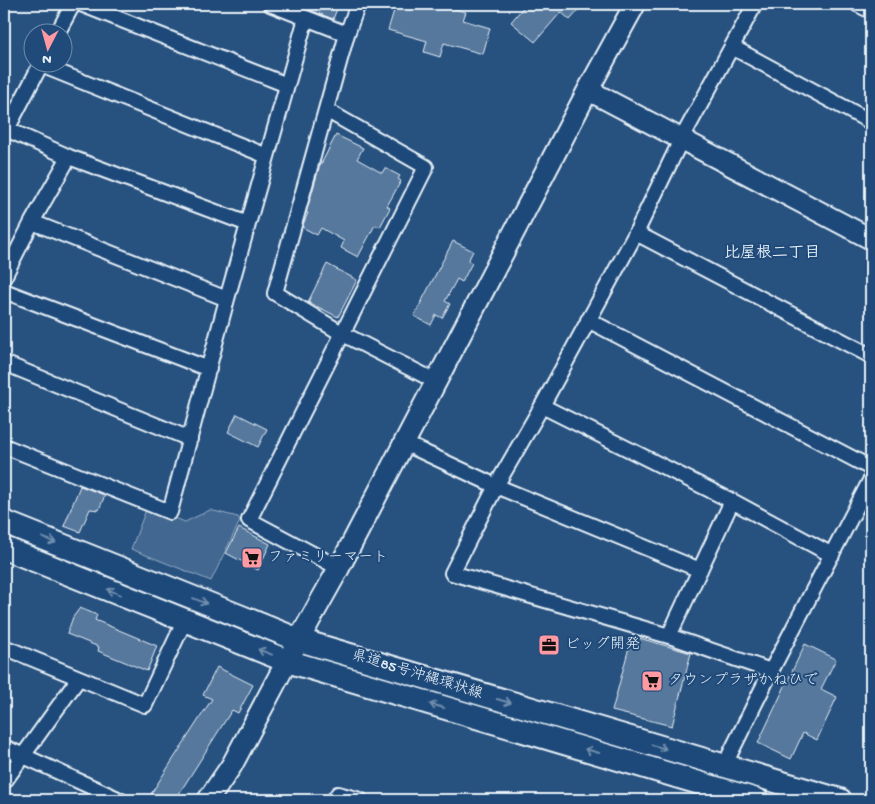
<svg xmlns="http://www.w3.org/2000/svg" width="875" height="804" font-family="'Gochi Hand','Klee One',sans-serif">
<rect width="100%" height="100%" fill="#27517f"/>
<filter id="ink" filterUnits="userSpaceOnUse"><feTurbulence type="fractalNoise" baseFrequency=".02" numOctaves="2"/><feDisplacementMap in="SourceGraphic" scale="10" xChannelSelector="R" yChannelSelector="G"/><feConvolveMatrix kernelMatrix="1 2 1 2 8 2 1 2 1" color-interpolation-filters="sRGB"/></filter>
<g filter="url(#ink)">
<!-- green -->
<path fill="#436891" stroke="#96acc4" d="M147 507 185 522 210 510 238 517 240 521 211 581 131 549Z"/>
<!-- building -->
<path fill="#57789d" stroke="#e8f1f8" d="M294 4H339L333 19Z
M396 4H412L425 8 428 4H436L466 12 463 20 490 28 483 54 444 43 440 57 424 52 427 41 388 30Z
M526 4H584L570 20 561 12 535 42 511 22Z
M336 135 363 148 357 159 382 173 385 168 400 176 398 179 401 181 387 206 390 208 380 227 375 225 358 257 341 248 344 241 321 228 317 235 302 227 308 213H306L319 168Z
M453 241 473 251 468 261 472 263 462 282 457 279 445 301 450 304 442 318 436 315 431 325 414 316Z
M327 264 357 280 338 317 308 302Z
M237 414 267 429 258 447 228 432Z
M80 486 105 495 99 510 90 509 80 532 64 526Z
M239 528 270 544 258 570 226 553Z
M80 608 97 615 95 620 157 646 147 671 98 651 99 647 67 634 73 617Z
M632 636 691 653 672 726 612 711Z
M805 644 836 659 821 689 837 697 817 740 803 733 791 759 758 743Z
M217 667 253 685 238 713 232 710 175 800H147L212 699 203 695Z"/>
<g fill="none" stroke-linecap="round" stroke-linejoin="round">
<!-- street casing -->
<g stroke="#e8f1f8" stroke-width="18">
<path id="street" d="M81 4 287 85
M270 4 347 34
M358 4 347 34 275 293 343 334 437 382
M755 4 681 140 636 233 542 406 496 486 452 573 669 636 771 671
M857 4 871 11
M58 32 73 4
M732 47 871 122
M41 65 267 156
M326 110 426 167 249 520 339 568
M4 128 69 157 248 224
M4 135 42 62
M32 222 227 299
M636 233 871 356
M4 277 32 222 69 157
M4 291 209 369
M588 320 871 468
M4 363 190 439
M542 406 732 501 832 555
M404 443 496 486 700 570
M4 446 170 512 227 299 306 18
M669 636 732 501
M4 647 145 705 185 620
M4 747 120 800
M726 766 730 754 771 671 871 479
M4 782 79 678
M334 800 338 794 360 800"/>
</g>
<!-- secondary casing -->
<g stroke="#e8f1f8" stroke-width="24">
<path id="secondary" d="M588 90 871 239
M208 800 232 765 287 661 339 568 588 90 635 4"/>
</g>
<!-- primary casing -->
<g stroke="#e8f1f8" stroke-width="26">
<path id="primary" d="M4 522 299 640 840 800
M4 548 287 661 757 800"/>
</g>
<!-- street -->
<use href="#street" stroke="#1f4a7a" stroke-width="14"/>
<!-- secondary -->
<use href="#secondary" stroke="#1f4a7a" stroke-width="20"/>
<!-- primary -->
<use href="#primary" stroke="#1f4a7a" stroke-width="22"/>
</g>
<!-- one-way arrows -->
<defs><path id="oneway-shaft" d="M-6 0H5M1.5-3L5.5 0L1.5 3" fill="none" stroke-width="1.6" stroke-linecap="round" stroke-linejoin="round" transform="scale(1.25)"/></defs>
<g stroke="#6f8dac">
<use href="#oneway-shaft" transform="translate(49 540) rotate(21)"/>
<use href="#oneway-shaft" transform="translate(114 592) rotate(-158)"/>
<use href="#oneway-shaft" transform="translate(200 601) rotate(22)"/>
<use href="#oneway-shaft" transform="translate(265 652) rotate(-159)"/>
<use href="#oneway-shaft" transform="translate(504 701) rotate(16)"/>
<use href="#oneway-shaft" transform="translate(437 706) rotate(-164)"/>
<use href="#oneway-shaft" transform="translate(659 747) rotate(16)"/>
<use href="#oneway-shaft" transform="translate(592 751) rotate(-164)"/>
</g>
</g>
<!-- icons -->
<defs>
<g id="supermarket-square" transform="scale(1.125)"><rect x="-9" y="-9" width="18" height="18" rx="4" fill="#ff9aa2" stroke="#1f4a7a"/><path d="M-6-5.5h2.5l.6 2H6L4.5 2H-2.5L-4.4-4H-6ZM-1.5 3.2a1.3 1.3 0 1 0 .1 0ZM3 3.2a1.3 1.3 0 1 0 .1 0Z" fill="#111"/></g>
<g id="office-square" transform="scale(1.125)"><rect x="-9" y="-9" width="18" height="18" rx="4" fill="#ff9aa2" stroke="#1f4a7a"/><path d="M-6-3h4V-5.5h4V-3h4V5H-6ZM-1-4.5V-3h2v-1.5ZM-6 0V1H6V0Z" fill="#111"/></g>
</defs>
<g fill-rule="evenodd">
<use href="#supermarket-square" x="252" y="558"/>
<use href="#office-square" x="549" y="645"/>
<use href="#supermarket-square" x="652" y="681"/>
</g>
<g text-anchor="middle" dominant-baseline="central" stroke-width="4" stroke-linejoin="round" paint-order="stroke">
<!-- poi labels -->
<g font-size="15" fill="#e8f1f8" stroke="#1f4a7a" text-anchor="start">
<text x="268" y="558">ファミリーマート</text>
<text x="565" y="645">ビッグ開発</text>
<text x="668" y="681">タウンプラザかねひで</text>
</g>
<!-- street labels -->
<g font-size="15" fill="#e8f1f8" stroke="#1f4a7a">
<text transform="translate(417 675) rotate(17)">県道85号沖縄環状線</text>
</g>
<!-- neighbourhood labels -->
<g font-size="16" font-weight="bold" fill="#e8f1f8" stroke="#1f4a7a">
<text x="772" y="254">比屋根二丁目</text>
</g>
</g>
<!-- margin -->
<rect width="875" height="804" fill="none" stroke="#1f4a7a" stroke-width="20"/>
<rect x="10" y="10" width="855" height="784" fill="none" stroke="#e8f1f8" stroke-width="2" filter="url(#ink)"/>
<!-- north arrow -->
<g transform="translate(48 48) rotate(186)"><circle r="24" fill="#1f4a7a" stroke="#6f8dac"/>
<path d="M0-4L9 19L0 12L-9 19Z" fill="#ff9aa2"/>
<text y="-8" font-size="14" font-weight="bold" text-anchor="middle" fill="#e8f1f8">N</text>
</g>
</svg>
